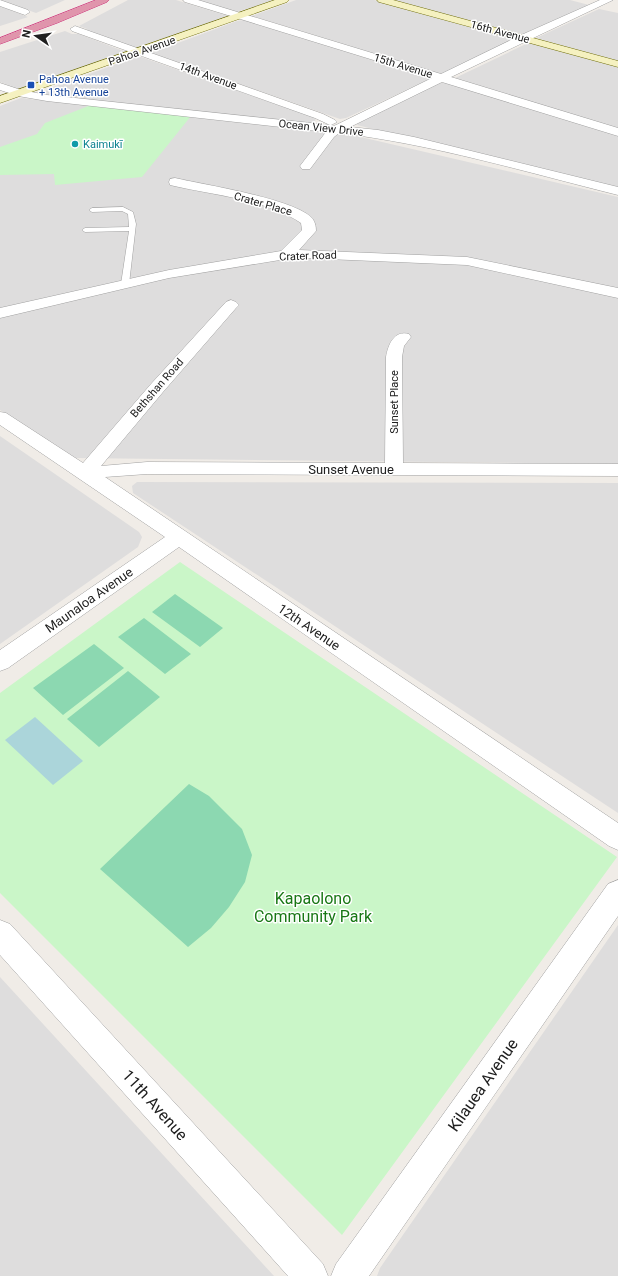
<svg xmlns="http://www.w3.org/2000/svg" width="618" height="1276" font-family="Roboto,sans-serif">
<rect width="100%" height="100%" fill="#f0ece7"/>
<!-- residential -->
<path fill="#dedddd" d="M0 0H65L36 13Z
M128 0H176L228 16 137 48 87 31V29L79 26Z
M196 0H275L237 12Z
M296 0H374L514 39 442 74H439L252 16Z
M392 0H570L589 5 528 34 523 35Z
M0 6 28 17 0 26Z
M599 9 618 13V61L536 38Z
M244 20 428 77 430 79 346 118 340 119 151 53 237 21Z
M65 31 72 34H79L126 52 22 89H17L0 82V52Z
M528 43 618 67V129L455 78Z
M136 57H141L313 117 316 120 310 124 49 96 44 93 48 89Z
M440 83H448L618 135V190L357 125 358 123Z
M21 98 352 135 618 197V464L74 458 0 410V106Z
M0 436 139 532 142 537 138 547 0 644Z
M137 482 618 483V813L133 493 132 486Z
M618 925V1276H377L380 1268Z
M0 977 274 1276H0Z"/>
<!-- park -->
<path fill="#caf6c8" d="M91 105 191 116 142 177 55 185 54 174 0 175V147L37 134 45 123Z
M180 562 617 857 342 1235 0 893V693Z"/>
<!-- pitch -->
<path fill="#8cd8b1" d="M175 594 223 628 200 647 152 612Z
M144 618 191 654 165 674 118 637Z
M94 644 124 668 63 715 33 688Z
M128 671 160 697 99 747 67 719Z
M189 784 209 796 242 829 252 855 245 882 229 907 211 928 188 947 100 869Z"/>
<!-- water -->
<path fill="#abd5da" d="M35 717 83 761 53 785 5 740Z"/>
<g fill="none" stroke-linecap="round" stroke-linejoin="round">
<!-- lane casing -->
<g stroke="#a1a1a1" stroke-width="1">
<path id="lane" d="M123 207 133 212 136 224 129 284 125 286 121 284 129 231 85 232 82 230 85 228 129 227 128 214 122 211 92 212 89 210 92 208Z"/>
</g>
<!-- street casing -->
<g stroke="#a1a1a1" stroke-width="1">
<path id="street" d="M0 0 28 10 30 12 25 15 0 6Z
M183 0H198L441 74 519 36 600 0H613L451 77 618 128V136L442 82 350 127 378 130 414 137 618 187V195C526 172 432 144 339 133L334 137 310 169H302L300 166 326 132 47 101 18 96 0 90V83L21 90 47 95 330 125 315 118 72 31 70 29 75 26 323 114 335 120 337 122 331 125 334 126 432 78 185 2Z
M175 178C205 185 290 198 311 217 315 221 316 226 316 231L299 250 467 257 618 288V298L467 265 304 258 286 259 169 278 0 318V308L169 270 281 251 302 230 301 223C266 199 212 195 170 185L169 182 170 179Z
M231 300 236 302 239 305 236 308 163 392 101 466 147 462 385 463 386 357C388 345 394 330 409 334L411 337 404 346 402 357 403 463 618 464V476L147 474 105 477 618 823V850L609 846 179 547 8 668 0 671V650L165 537 0 425V412L6 413 83 463 151 384 226 302Z
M618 880V916L369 1276H331L336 1264 608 884Z
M0 920 10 924 323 1264 328 1276H288L0 955Z"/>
</g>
<!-- secondary casing -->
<g stroke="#706f0e" stroke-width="1">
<path id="secondary" d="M275 0H289L287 2 0 103V96Z
M377 0H393L618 61V67L379 2Z"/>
</g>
<!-- highway casing -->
<g stroke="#cd347b" stroke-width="1">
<path id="highway" d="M96 0H109L107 2 57 23 0 44V38Z"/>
</g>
<!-- lane -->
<use href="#lane" fill="#fff" fill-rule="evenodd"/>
<!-- street -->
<use href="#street" fill="#fff" fill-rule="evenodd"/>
<!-- secondary -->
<use href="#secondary" fill="#f5f1c0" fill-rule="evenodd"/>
<!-- highway -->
<use href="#highway" fill="#e095ac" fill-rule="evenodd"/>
</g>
<!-- markers -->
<rect fill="#1a4fb4" stroke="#fff" stroke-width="1.5" x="27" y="81" width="8" height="8" rx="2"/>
<circle fill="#0f9aa8" stroke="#fff" stroke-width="1.5" cx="75" cy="144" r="4"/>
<g text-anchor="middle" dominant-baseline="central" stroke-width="3" stroke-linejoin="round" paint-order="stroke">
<!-- far-street labels -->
<g font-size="11" fill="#202020" stroke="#fff">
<text transform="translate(500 32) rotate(15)">16th Avenue</text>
<text transform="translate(142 51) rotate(-19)">Pahoa Avenue</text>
<text transform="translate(403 66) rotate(17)">15th Avenue</text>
<text transform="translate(208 76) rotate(20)">14th Avenue</text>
<text transform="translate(321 128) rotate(6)">Ocean View Drive</text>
<text transform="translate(263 204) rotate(16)">Crater Place</text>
<text transform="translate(308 256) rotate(-2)">Crater Road</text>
<text transform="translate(157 388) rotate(-49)">Bethshan Road</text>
<text transform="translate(394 402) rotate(-90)">Sunset Place</text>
</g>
<!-- far-transit labels -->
<g font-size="11" fill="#164399" stroke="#fff" text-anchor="start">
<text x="39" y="79">Pahoa Avenue<tspan x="39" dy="13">+ 13th Avenue</tspan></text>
</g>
<!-- far-culture labels -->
<g font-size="11" fill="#0d838f" stroke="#fff" text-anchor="start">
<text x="83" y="144">Kaimukī</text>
</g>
<!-- street labels -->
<g font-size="13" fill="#202020" stroke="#fff">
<text x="351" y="469">Sunset Avenue</text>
<text transform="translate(89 600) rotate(-35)">Maunaloa Avenue</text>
<text transform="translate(309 627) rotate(34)">12th Avenue</text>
</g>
<!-- near-park labels -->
<g font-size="16" fill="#187715" stroke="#fff">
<text x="313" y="898">Kapaolono<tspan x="313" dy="18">Community Park</tspan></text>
</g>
<!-- near-street labels -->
<g font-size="16" fill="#202020" stroke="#fff">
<text transform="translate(483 1085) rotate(-55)">Kilauea Avenue</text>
<text transform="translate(155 1105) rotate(48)">11th Avenue</text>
</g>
</g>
<!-- north arrow -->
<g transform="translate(36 36) rotate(283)" stroke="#ffffff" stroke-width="3" paint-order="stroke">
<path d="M0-3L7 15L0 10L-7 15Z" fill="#202020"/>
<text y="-6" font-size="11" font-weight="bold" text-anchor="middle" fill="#202020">N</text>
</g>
</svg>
